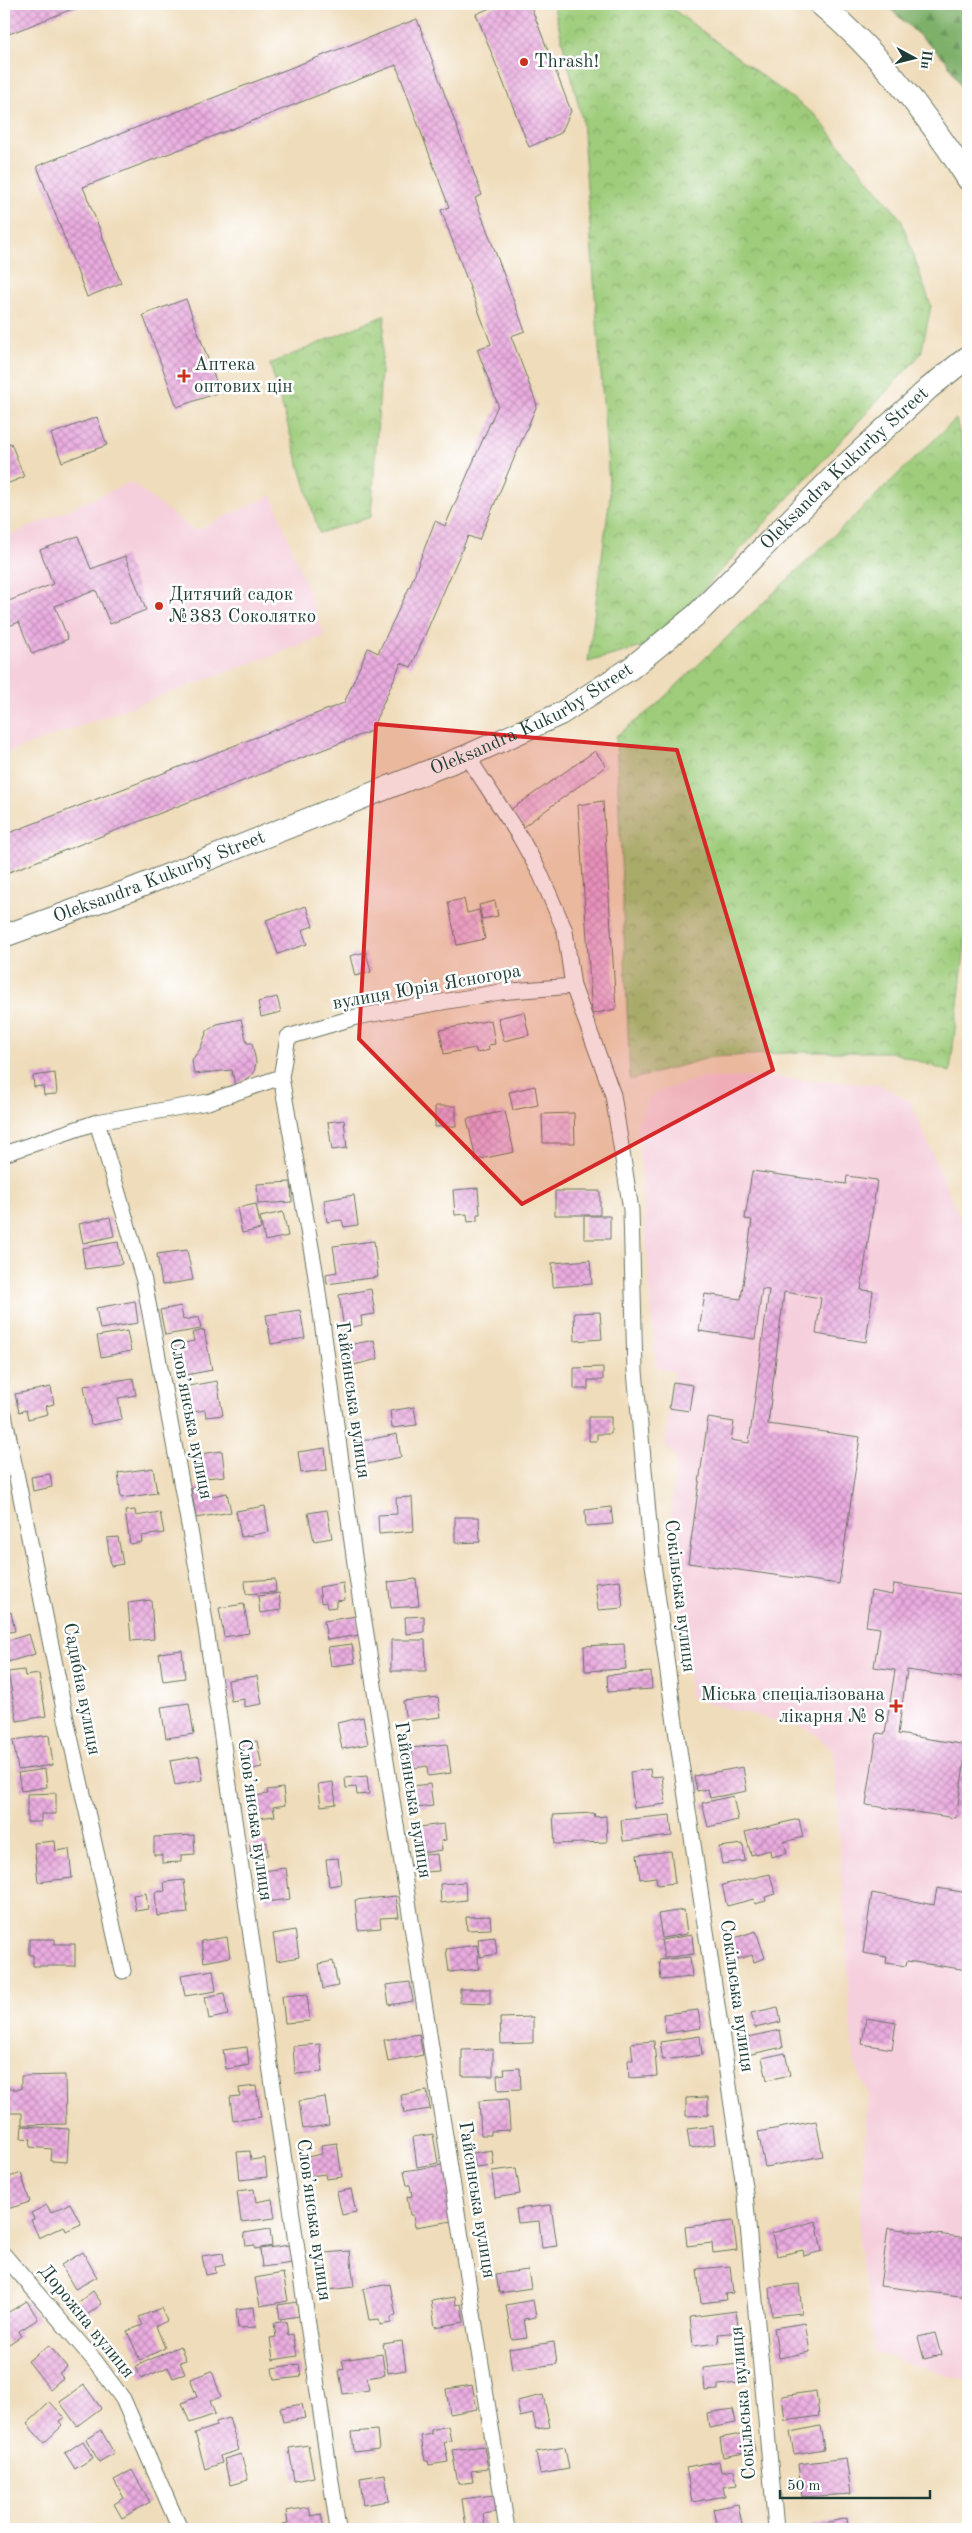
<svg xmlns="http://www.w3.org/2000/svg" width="972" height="2533" font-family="'Old Standard TT',serif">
<defs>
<pattern id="forest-firs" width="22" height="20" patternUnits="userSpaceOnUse" patternTransform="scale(1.25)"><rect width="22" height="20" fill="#7eb06a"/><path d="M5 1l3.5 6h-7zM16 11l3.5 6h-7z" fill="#679058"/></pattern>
<pattern id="park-crowns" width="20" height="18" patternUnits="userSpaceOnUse" patternTransform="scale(1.25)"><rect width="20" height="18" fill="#9ecc7a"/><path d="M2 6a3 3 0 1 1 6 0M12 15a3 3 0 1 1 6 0" fill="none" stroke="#80a765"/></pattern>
<pattern id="building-cross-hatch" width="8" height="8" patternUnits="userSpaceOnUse" patternTransform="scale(1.25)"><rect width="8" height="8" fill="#ebace0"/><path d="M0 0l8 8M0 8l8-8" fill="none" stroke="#be8db6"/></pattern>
</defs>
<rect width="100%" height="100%" fill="#fff"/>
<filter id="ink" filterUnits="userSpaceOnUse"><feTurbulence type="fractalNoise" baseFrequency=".02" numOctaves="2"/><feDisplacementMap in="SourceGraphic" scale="10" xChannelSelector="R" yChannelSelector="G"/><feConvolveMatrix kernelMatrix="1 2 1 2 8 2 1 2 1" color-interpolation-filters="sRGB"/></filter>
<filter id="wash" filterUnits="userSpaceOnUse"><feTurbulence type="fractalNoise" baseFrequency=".0096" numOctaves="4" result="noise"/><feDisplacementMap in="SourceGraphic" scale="20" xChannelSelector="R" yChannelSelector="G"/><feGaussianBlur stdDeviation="1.12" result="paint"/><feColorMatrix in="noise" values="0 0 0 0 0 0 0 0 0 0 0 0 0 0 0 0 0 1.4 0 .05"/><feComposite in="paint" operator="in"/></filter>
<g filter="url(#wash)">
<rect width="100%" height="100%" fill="#efdcba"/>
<!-- built -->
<path fill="#f5cfdb" d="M131 482 194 531 272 495 325 636 4 754V538Z
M768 1077 881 1085 911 1102 968 1238V2382L874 2352 868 2297 858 2246 868 2093 853 2060 834 1751 809 1729 691 1699 670 1526 676 1457 665 1445 674 1372 656 1368 637 1124 649 1098 660 1091 700 1078Z"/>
<!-- forest -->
<path fill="url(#forest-firs)" stroke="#4e764f" d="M885 4H968V99L946 60Z"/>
<!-- park -->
<path fill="url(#park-crowns)" stroke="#5e8457" d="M553 4H666L816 116 901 219 931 306 921 354 653 644 588 662 610 496 582 119Z
M385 315 371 517 319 533 270 364Z
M956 419 968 463V920L950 1072 891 1052H804L712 1057 630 1080 616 736 653 708Z"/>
<g id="blocks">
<!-- building -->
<path fill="url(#building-cross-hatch)" d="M4 4H85L4 36Z
M500 4H530L571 111 561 133 529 147 476 14Z
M417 19 482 195 475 198 525 331 511 336 537 405 479 540 468 536 411 667 401 663 371 731 4 874V835L344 703 368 648 378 653 410 586 435 521 445 526 498 405 477 349 491 344 441 210 449 207 396 65 83 187 121 283 87 297 37 166Z
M186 299 220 392 177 407 143 315Z
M97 417 107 445 62 462 51 434Z
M11 443 24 477 4 485V446Z
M78 536 91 569 125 556 146 610 110 624 96 590 55 606 68 639 32 654 19 622 4 628V596L6 602 53 584 40 550Z
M595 751 606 766 523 827 510 810Z
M603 801 616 1009 592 1014 578 805Z
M464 899 467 913 479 910 485 939 457 945 448 902Z
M495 901 498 916 482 919 479 905Z
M306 906 313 926 302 930 307 944 278 954 266 920Z
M366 952 371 972 355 976 350 956Z
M277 997 281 1012 261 1017 258 1002Z
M524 1012 529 1035 504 1041 498 1018Z
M241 1019 247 1043H252L256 1062 254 1073 235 1087 232 1070 194 1074 192 1060 200 1049 207 1031 217 1024Z
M491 1020 495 1044 488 1045 489 1050 477 1053 475 1048 444 1054 440 1030Z
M55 1073 57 1094 44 1095 43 1086 34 1087 33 1076Z
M535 1086 538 1105 513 1110 509 1092Z
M435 1106H456V1126L435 1127Z
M505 1111 514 1152 476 1160 467 1119Z
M574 1113 575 1143H543L542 1114Z
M344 1120 347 1148 332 1150 328 1122Z
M752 1171 846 1184 847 1176 877 1180 861 1290 873 1291 866 1342 816 1334 821 1298 784 1292 768 1424 860 1437 839 1584 688 1563 708 1418 734 1422 731 1440 749 1443 769 1290 762 1289 755 1339 699 1331 705 1294 741 1299 752 1220 745 1219Z
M291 1182 292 1202 258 1204 257 1184Z
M478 1188 480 1214H477V1221L468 1222 467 1214 455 1215 453 1190Z
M555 1191H600V1215H555Z
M354 1195 358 1225 344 1227 342 1220 327 1222 324 1200Z
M256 1204 261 1229 242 1233 237 1208Z
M283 1212 288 1236 265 1241 260 1217Z
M584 1216H610V1239H584Z
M110 1217 114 1236 83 1243 79 1224Z
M374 1241 378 1277 327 1284 326 1274 337 1272 333 1246Z
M118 1242 122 1264 85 1269 82 1248Z
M187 1250 193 1280 162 1285 157 1254Z
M590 1260 592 1284 553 1287 552 1263Z
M371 1289 375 1314 361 1316 362 1325 344 1329 339 1295Z
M135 1301 138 1323 100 1329 96 1308Z
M181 1306 183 1320 199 1317 201 1329 165 1335 160 1310Z
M300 1310 305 1338 271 1344 266 1315Z
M600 1312 602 1339 575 1341 574 1313Z
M204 1330 212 1370 181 1376 175 1345 194 1341 192 1333Z
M127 1331 131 1351 101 1357 97 1336Z
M374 1340 378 1359 354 1365 349 1345Z
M603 1367V1380H588V1389H574V1368Z
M133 1378 136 1395 118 1398 122 1419 91 1425 84 1386Z
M217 1381 223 1415 206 1417 205 1410 187 1413 183 1387Z
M673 1382 693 1385 689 1411 669 1408Z
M51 1387 54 1404 46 1406 48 1414 28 1419 26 1410 19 1412 15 1394Z
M414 1407 417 1425 392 1428 390 1411Z
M589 1417H611V1434H597V1441H589Z
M397 1434 401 1457 367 1464 362 1441Z
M325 1448 327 1470 301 1473 298 1452Z
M222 1451 225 1476 196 1479 193 1455Z
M153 1468 157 1493 121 1498 118 1473Z
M50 1474 52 1487 33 1491 31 1477Z
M205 1486 207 1497 227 1493 231 1512 196 1518 191 1489Z
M412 1497 414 1531 379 1534 378 1515 397 1514 396 1498Z
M265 1506 269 1532 241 1537 236 1511Z
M611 1507 613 1524 586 1526 585 1510Z
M135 1510 136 1516 160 1512 164 1533 141 1536 142 1542 130 1544 125 1511Z
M327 1510 332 1538 314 1541 308 1513Z
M455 1517H479L480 1542 455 1543Z
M118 1537 123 1564 111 1566 107 1538Z
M275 1579 276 1592 246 1594 245 1581Z
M416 1579 419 1606 391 1608 388 1582Z
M620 1580 623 1608 598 1610 595 1583Z
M343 1583 345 1600 336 1601V1607L327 1608 326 1602 321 1603 319 1587Z
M894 1584 968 1595V1679L907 1670 898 1734 967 1745 956 1818 866 1805 877 1733 885 1734 895 1670 874 1667 880 1628 866 1626 871 1591 892 1595Z
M279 1593 281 1610 260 1613 258 1596Z
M151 1600 154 1639 131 1641 128 1603Z
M244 1604 249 1633 224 1637 219 1608Z
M11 1612 15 1631 4 1633V1613Z
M357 1616 360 1635 327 1640 324 1621Z
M424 1616V1632L406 1634 405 1617Z
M29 1634 35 1654 8 1662 4 1642Z
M391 1640H425L426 1671H391Z
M352 1644 355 1663 331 1666 328 1647Z
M624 1644 626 1669 585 1671 584 1646Z
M182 1650 185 1678 163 1681 159 1653Z
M24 1670 25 1676 39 1674 46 1716 17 1721 8 1672Z
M651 1672 652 1689 608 1692 607 1675Z
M257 1676 262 1704 244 1707V1699L231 1701 228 1680Z
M438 1697 441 1717 406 1721 403 1701Z
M189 1703 194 1734 166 1738 161 1707Z
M363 1717 368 1744 342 1749 337 1723Z
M49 1735 53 1765 18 1770 13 1740Z
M257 1741 262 1767 247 1770 243 1744Z
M447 1744 451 1773 428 1776 427 1766 414 1768 411 1748Z
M199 1756 203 1780 175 1785 170 1761Z
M743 1767 747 1791 710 1798 708 1789 697 1791 694 1776Z
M45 1769 47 1787 21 1791 18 1773Z
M650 1769 651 1777 662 1776 666 1804 634 1808 630 1772Z
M367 1776 369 1794 357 1795 356 1787 346 1788 345 1778Z
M333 1782 336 1804 321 1806 318 1784Z
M430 1784 433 1806 415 1808 412 1786Z
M283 1788 285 1805 273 1807 275 1816 258 1818 255 1796 268 1794 267 1790Z
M56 1793V1814H41V1822H27V1794Z
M733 1796 738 1820 708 1827 702 1803Z
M594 1813 595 1817 606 1816 607 1842 555 1844 553 1815Z
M670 1815 672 1836 623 1841 621 1820Z
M799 1819 803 1837 784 1842 787 1853 771 1857 770 1850 751 1855 745 1832Z
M444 1824 446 1840 441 1841 442 1850 422 1853 419 1827Z
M194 1835 195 1854 181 1855V1862L162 1863V1855H154V1837Z
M55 1841 56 1851 69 1849 72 1878 38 1882 34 1843Z
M267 1842 268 1855 251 1857 250 1844Z
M743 1844 745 1861 722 1864 719 1847Z
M671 1851 675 1883 657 1885 656 1877 640 1879 637 1855Z
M437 1854 439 1871 425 1872 423 1855Z
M338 1858 341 1884 329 1886 326 1859Z
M286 1868 290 1899 266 1902 262 1871Z
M770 1874 775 1894 765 1897 766 1901 755 1904 754 1899 727 1906 722 1885Z
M184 1880 188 1913 157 1916 155 1892 165 1891 164 1882Z
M465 1882 466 1900 441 1903 440 1884Z
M937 1888 968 1893V1970L907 1961 906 1966 886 1963 887 1957 863 1953 872 1893 934 1905Z
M146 1893 148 1909 136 1911 133 1895Z
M396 1896 399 1917 380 1918 381 1928 358 1930 355 1900Z
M684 1910 687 1934 662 1938 658 1914Z
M490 1916 491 1929 467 1930 466 1917Z
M295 1930 299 1957 277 1961 273 1934Z
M756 1931 765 1958 754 1962 752 1955 731 1961 725 1941Z
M692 1935 694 1954 664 1958 661 1940Z
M227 1937 230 1957 204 1962 201 1941Z
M495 1937 497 1954 480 1957 478 1939Z
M29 1939H55V1944H75V1966H33V1955H29Z
M477 1945 479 1969 449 1972 446 1949Z
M690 1957 692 1977 661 1980 659 1960Z
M333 1961 338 1986 323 1989 319 1964Z
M213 1970 216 1991 185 1996 181 1975Z
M410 1982 413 2001 389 2005 386 1985Z
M460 1989H490V2004L460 2003Z
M224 1993 228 2015 209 2019 205 1997Z
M307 1994 310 2021 285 2023 282 1996Z
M778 2007 781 2022 755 2028 751 2013Z
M698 2010 701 2028 666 2033 663 2014Z
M533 2017V2043L501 2044 500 2018Z
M866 2018 896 2023 892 2049 862 2044Z
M780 2030 783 2047 747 2055 743 2038Z
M419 2034 423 2055 388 2062 384 2040Z
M700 2036 702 2055 663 2060 660 2042Z
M654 2041 657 2076 629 2078 628 2060H633L631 2043Z
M320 2044 322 2072 295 2074 293 2046Z
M247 2047 249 2065 226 2069 223 2050Z
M493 2049V2076H462V2050Z
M785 2053 790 2075 767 2080 762 2058Z
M520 2068 521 2089 498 2090 497 2075 505 2074 504 2069Z
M65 2075 66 2124 22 2125V2113H5V2089H21V2076Z
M256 2086 261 2117 233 2121 230 2097 240 2096 239 2088Z
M427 2091 430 2109 404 2113 401 2095Z
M325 2097 329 2125 303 2129 299 2101Z
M708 2097V2115L686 2116V2098Z
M508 2099 510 2130 491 2131V2135H481L479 2101Z
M816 2121 823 2156 765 2167 758 2132Z
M22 2126 69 2129 67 2162 51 2161 52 2149 30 2147 31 2139 21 2138Z
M713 2126 715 2144 690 2148 687 2129Z
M433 2134 438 2163 417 2167 413 2137Z
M337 2143 342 2177 326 2179 325 2174 310 2176 307 2157 322 2154 321 2145Z
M492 2150 494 2165 475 2167 473 2153Z
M250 2151 251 2160 265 2158 267 2177 240 2180 237 2152Z
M448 2164 452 2221 415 2227 413 2215H410L407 2197 412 2196 410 2185H407L404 2171Z
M516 2168 520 2194 495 2198 492 2171Z
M21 2173 30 2202 4 2210V2186L8 2185 6 2178Z
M254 2189 256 2202 272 2199 275 2218 241 2222 237 2191Z
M351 2189 356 2212 342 2215 337 2192Z
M70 2203 81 2224 66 2231 64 2226 39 2238 31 2220 34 2219 31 2213 47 2205 51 2213Z
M551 2205 557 2246 542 2248 539 2221 518 2223 516 2209Z
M733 2221 737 2250 713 2253 712 2243 687 2246 685 2227Z
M816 2221 822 2251 804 2256 803 2250 777 2256 772 2233Z
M888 2228 968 2238V2297L880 2286Z
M270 2229 272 2246 255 2249 254 2245 246 2246 244 2233Z
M290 2245 293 2263 262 2267 260 2249Z
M350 2251 354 2287 328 2290 324 2253Z
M83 2252 97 2277 75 2289 61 2265Z
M223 2253 225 2265 215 2267 216 2273 206 2275 202 2256Z
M730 2266 733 2293 725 2294 726 2300 701 2303 697 2269Z
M528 2270 531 2288 499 2293 496 2274Z
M283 2273 288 2301 260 2306 255 2278Z
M390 2284 396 2316 391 2317V2323L380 2325 379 2319 369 2320 363 2289Z
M799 2284 802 2313 772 2316 770 2287Z
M93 2291 102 2304 85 2316 76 2304Z
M455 2297 456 2305 461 2304 464 2322 435 2327 431 2301Z
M533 2300 536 2317 524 2319 527 2338 512 2340 506 2305Z
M27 2301 38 2319 19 2331 21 2336 9 2344 4 2334V2315Z
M297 2302 299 2316 280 2319 278 2305Z
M254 2307 256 2327 238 2328 236 2309Z
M161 2308 167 2321 156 2326 165 2348 140 2360 127 2331 143 2325 139 2317Z
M736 2311 739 2332 718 2334 719 2343 693 2346 690 2317Z
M286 2321 288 2335 293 2334 297 2356 273 2360 270 2338 276 2337 274 2323Z
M805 2323 810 2352 779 2358 774 2328Z
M935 2333 941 2355 924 2359 918 2337Z
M402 2341 406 2370 388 2373 383 2344Z
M554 2342 557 2364 512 2370 509 2349Z
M49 2345 67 2367 59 2373 63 2378 50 2389 28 2361Z
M180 2346 186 2360 180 2362 185 2374 173 2378 168 2367 141 2379 136 2366Z
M382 2354 385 2375 367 2378 369 2390 343 2394 339 2370 344 2369 342 2360Z
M299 2364 301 2377 274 2380 272 2368Z
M739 2364 740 2383 718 2385V2390L705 2391 703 2368Z
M212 2371 221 2397 210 2401 215 2414 190 2423 182 2403 197 2397 190 2379Z
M84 2385 101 2408 77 2426 60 2402Z
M472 2385 477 2409 450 2414 446 2389Z
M816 2391 819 2416 785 2421 782 2396Z
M543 2395 550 2427 536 2429 533 2414 520 2417 517 2401Z
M50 2402 65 2418 59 2422 62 2426 44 2443 27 2424Z
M302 2404 305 2418 283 2422 280 2408Z
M733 2409 736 2423 709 2428 707 2413Z
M229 2418 239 2450 220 2456 222 2463 205 2469 195 2433 217 2426 216 2422Z
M448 2426 451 2441 444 2442 448 2462 429 2465 428 2461H425L421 2436 431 2434V2430Z
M820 2426 824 2449 794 2454 790 2432Z
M101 2430 114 2453 99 2462 86 2439Z
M377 2430 379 2449 354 2452 352 2432Z
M751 2432 755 2451 723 2457 720 2438Z
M83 2441 93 2458 75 2469 65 2453Z
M308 2445 314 2477 294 2481 289 2448Z
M484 2446 488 2469 471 2471 473 2482 458 2484 452 2450Z
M565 2447 569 2469 540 2474 536 2452Z
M241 2454 248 2480 230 2485 224 2459Z
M846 2458 851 2494 802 2497 798 2464Z
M719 2461 721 2472 734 2470 737 2485 723 2487 725 2496 692 2502 686 2467Z
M132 2470 150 2502 122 2518 114 2504 124 2498 114 2480Z
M385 2474 389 2501 363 2505 360 2478Z
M494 2495 496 2512 483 2514 485 2525 466 2528 462 2499Z
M738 2504 743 2529H717L713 2509Z
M309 2507 311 2516 321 2514 324 2529H284L283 2524 288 2523 286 2511Z
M847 2518 848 2529H807V2527Z"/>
</g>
</g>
<g filter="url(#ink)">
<use href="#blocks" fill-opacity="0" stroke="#687563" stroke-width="1"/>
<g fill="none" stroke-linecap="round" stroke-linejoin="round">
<!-- street casing -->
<g stroke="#687563" stroke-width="17">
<path id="street" d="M467 756 520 837 540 873 565 931 573 986 613 1095 631 1210 635 1371 652 1557 674 1716 745 2193 776 2529
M281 1077 315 1270 356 1571 507 2529
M97 1122 144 1281 198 1574 338 2529
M4 1154 97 1122 208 1102 281 1077 288 1037 356 1017 500 992 573 986
M4 1414 66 1719 123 1971
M4 2255 95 2361 123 2399 180 2529"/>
</g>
<!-- secondary casing -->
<g stroke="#687563" stroke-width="24">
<g id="secondary">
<path d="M820 4C880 53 927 114 968 179"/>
<path id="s1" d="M4 936 133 889 467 756 560 714 631 668 696 615 840 470 929 388 968 357"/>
</g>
</g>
<!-- street -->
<use href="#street" stroke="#fff" stroke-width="15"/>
<!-- secondary -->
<use href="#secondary" stroke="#fff" stroke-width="22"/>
</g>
</g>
<!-- marked area -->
<path fill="#d62828" fill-opacity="0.2" stroke="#d62828" stroke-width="4" stroke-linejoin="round" d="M376 724 677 750 773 1070 522 1204 359 1039Z"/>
<!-- markers -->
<g fill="#c8321e" stroke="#fff" stroke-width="2">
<circle cx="524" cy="62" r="5"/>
<path d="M181.5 368.5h5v5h5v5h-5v5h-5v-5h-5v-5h5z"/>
<circle cx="159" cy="606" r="5"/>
<path d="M893.5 1698.5h5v5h5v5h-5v5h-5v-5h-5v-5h5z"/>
</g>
<g text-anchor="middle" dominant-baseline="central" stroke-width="5" stroke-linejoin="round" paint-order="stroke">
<!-- poi labels -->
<g font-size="19" fill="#1f3d34" stroke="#fff" text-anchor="start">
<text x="534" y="62">Thrash!</text>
<text x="194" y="365">Аптека<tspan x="194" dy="22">оптових цін</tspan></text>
<text x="169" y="595">Дитячий садок<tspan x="169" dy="22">№383 Соколятко</tspan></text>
<text x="885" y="1695" text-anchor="end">Міська спеціалізована<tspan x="885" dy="22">лікарня № 8</tspan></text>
</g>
<!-- street labels -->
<g font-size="19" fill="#1f3d34" stroke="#fff">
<text stroke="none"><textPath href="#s1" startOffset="976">Oleksandra Kukurby Street</textPath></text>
<text stroke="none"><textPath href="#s1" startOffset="571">Oleksandra Kukurby Street</textPath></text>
<text stroke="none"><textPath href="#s1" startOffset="166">Oleksandra Kukurby Street</textPath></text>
<text transform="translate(427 988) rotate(-10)">вулиця Юрія Ясногора</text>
<text transform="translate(352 1400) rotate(82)">Гайсинська вулиця</text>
<text transform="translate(190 1419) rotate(79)">Словʼянська вулиця</text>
<text transform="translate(679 1596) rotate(83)">Сокільська вулиця</text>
<text transform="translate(81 1689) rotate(79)">Садибна вулиця</text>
<text transform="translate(412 1800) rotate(81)">Гайсинська вулиця</text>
<text transform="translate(254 1820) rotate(82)">Словʼянська вулиця</text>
<text transform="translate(736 1996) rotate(82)">Сокільська вулиця</text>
<text transform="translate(476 2200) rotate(81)">Гайсинська вулиця</text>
<text transform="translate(313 2220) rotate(82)">Словʼянська вулиця</text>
<text transform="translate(86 2322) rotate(51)">Дорожна вулиця</text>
<text transform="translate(744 2403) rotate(-95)">Сокільська вулиця</text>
</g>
</g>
<!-- margin -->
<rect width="972" height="2533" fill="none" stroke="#fff" stroke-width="20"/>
<!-- north arrow -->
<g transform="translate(914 58) rotate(97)" stroke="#ffffff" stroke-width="4" paint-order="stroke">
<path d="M0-4L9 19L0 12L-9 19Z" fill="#1f3d34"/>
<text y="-8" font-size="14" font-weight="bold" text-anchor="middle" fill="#1f3d34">Пн</text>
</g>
<!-- scale -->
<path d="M780 2490v8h150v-8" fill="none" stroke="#1f3d34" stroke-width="2.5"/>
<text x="787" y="2490" font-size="15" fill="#1f3d34" stroke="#ffffff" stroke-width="4" paint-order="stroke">50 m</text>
</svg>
